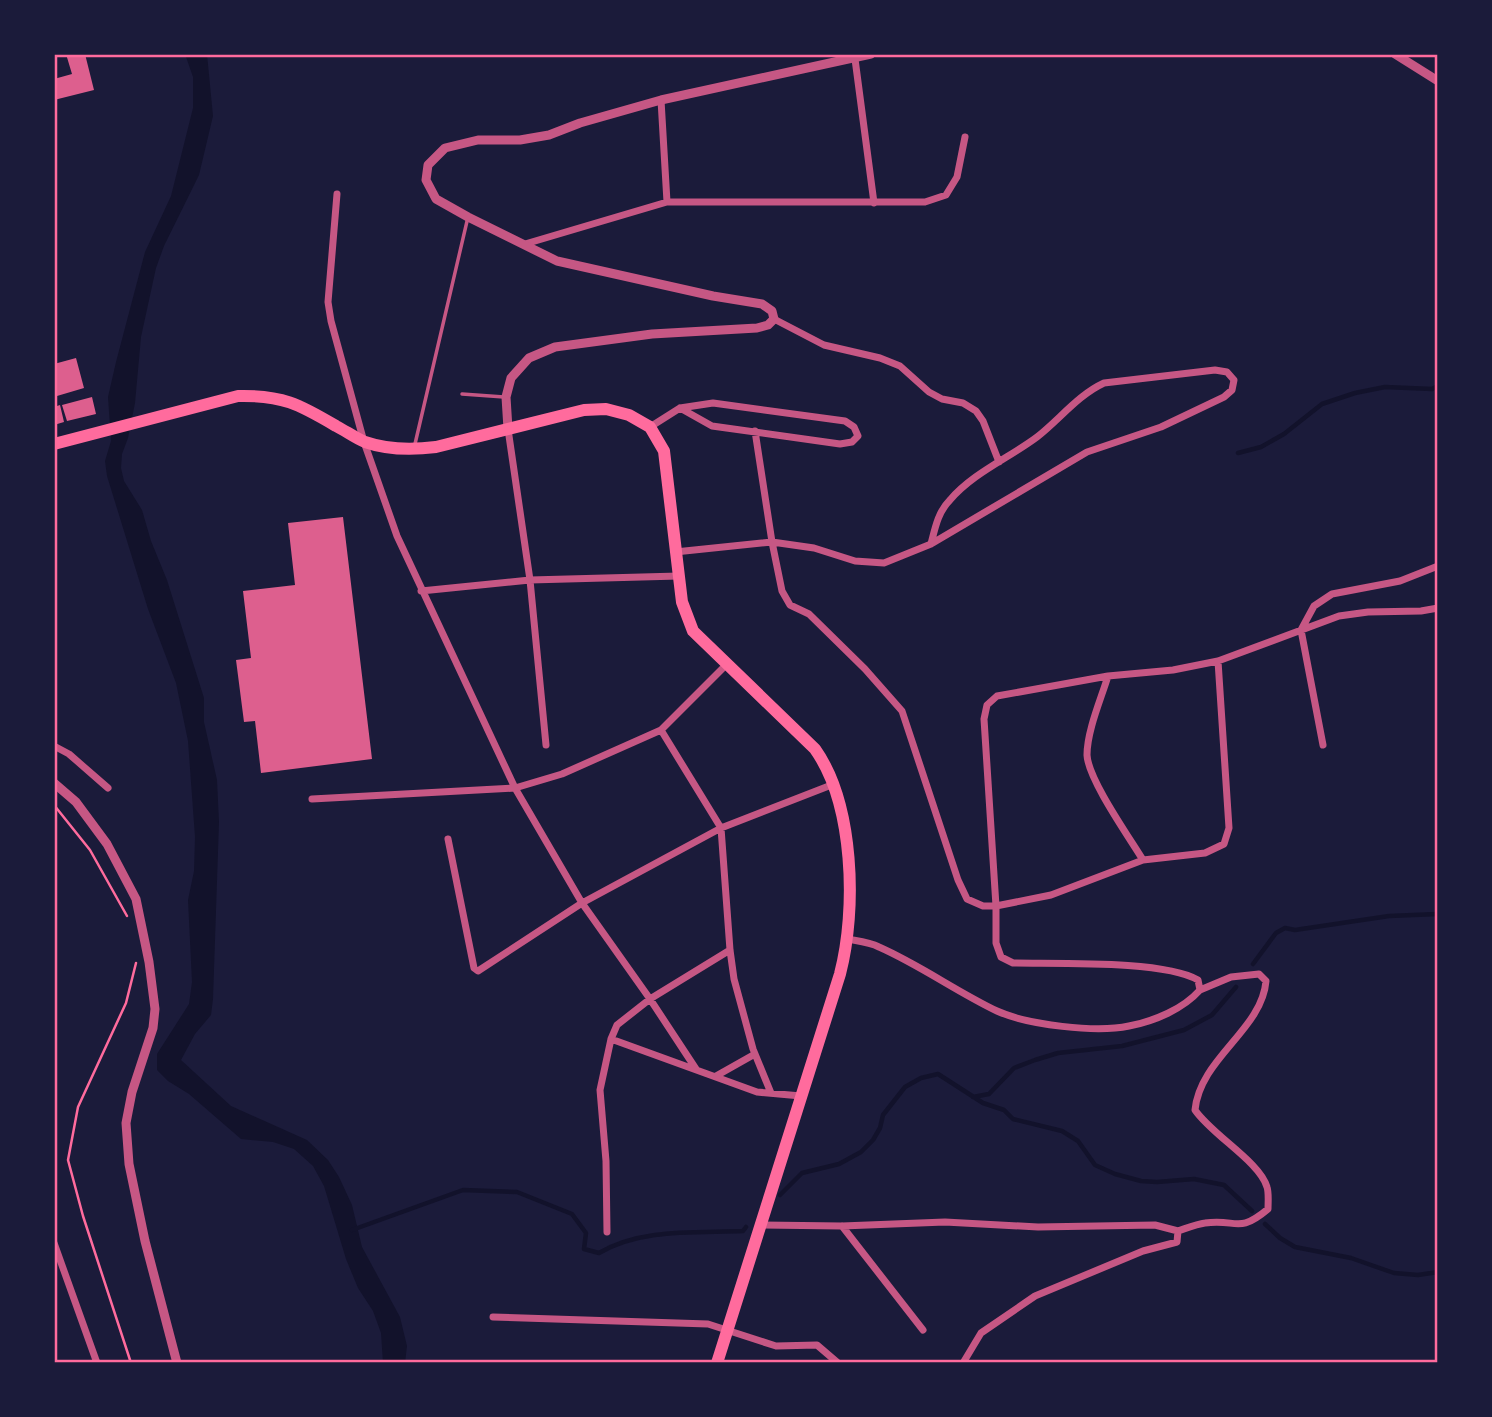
<svg xmlns="http://www.w3.org/2000/svg" width="1492" height="1417" font-family="'Fira Sans Condensed',sans-serif">
<rect width="100%" height="100%" fill="#1b1b3a"/>
<!-- water -->
<path fill="#12122b" d="M185 54H207L213 116 199 175 164 246 156 268 141 337 135 403 128 438 122 454 121 468 124 481 142 510 151 541 167 580 204 698V722L217 780 219 822 213 999 211 1015 195 1034 181 1060 231 1106 307 1140 328 1160 339 1177 352 1205 362 1247 400 1317 407 1346 405 1363H383L381 1333 373 1311 358 1288 346 1259 324 1186 313 1166 294 1149 273 1142 241 1139 189 1094 168 1081 157 1070V1054L189 1004 192 982 188 900 194 871 195 837 188 741 176 683 148 609 107 476 105 461 111 441 108 397 116 362 145 252 171 196 193 108V77Z"/>
<g fill="none" stroke-linecap="round" stroke-linejoin="round">
<!-- stream -->
<path stroke="#12122b" stroke-width="4.5" d="M1238 453 1261 447 1284 434 1322 404 1355 393 1385 387 1432 389 1438 386
M1253 964 1276 933 1285 928 1295 930 1389 916 1438 914
M973 1097 989 1094 1014 1068 1035 1060 1058 1053 1122 1046 1184 1030 1212 1015 1236 987
M780 1195 802 1173 839 1164 861 1152 873 1140 880 1128 883 1115 905 1087 921 1078 938 1074 983 1103 1004 1110 1013 1119 1062 1131 1078 1141 1095 1165 1115 1174 1141 1181 1157 1182 1194 1179 1224 1185 1252 1211
M1265 1224 1280 1238 1295 1247 1351 1258 1394 1273 1418 1275 1438 1272
M352 1230 463 1190 517 1192 572 1214 586 1233 584 1249 599 1253C641 1228 695 1233 743 1231L746 1227"/>
</g>
<!-- building -->
<path fill="#dd5f8e" d="M66 54H85L94 90 54 100V79L72 74Z
M76 358 84 388 57 396 54 385V364Z
M92 397 96 414 67 421 62 405Z
M60 405 64 422 54 425V407Z
M343 517 372 759 261 773 255 721 244 722 236 660 251 658 243 591 295 585 288 523Z"/>
<g fill="none" stroke-linecap="round" stroke-linejoin="round">
<!-- path -->
<path stroke="#ff6b9d" stroke-width="2.5" d="M54 805 90 850 127 916
M131 1363 83 1216 68 1160 78 1107 126 1003 136 963"/>
<!-- service -->
<path stroke="#c65784" stroke-width="3.5" d="M462 394 504 397
M415 444 468 217"/>
<!-- minor -->
<path stroke="#c65784" stroke-width="7" d="M855 59 874 203
M661 100 667 202
M337 194 328 302 331 321 364 442 397 536 515 788 582 903 650 999 696 1069
M525 244 667 202H925L946 195 957 177 965 137
M774 319 824 345 880 358 900 366 929 392 942 399 963 403 976 411 983 421 999 462
M650 427 680 408 713 403 845 421 854 427 858 436 852 442 840 444 712 426 680 408
M508 429 530 580 546 745
M755 431 772 542 782 591 790 605 809 614 865 669 902 711 958 880 967 899 983 906H996L1051 895 1143 860 1205 853 1224 844 1229 828 1218 661
M675 552 772 542 814 548 855 561 884 563 931 544 1087 452 1161 427 1224 397 1232 390 1234 380 1227 372 1215 370 1104 383C1078 395 1060 419 1037 437 1009 458 973 473 950 500 938 512 935 528 931 544
M421 591 530 580 679 576
M661 730 721 828 730 950 734 979 753 1049 771 1093
M1323 745 1301 630 1314 606 1332 594 1400 581 1438 566
M54 746 69 754 108 788
M312 799 515 788 562 774 661 730 727 664
M448 839 474 968 478 971 582 903 721 828 834 784
M1143 860C1129 837 1088 779 1087 755 1087 731 1101 699 1108 676L1173 670 1218 661 1339 616 1368 612 1421 611 1438 608
M847 939C857 941 869 942 879 947 920 965 957 992 997 1011 1028 1025 1096 1033 1129 1026 1155 1021 1183 1009 1200 990L1198 980C1164 960 1056 964 1013 963L1001 957 996 943V906L984 719 987 705 997 696 1108 676
M611 1039 757 1092 801 1096
M716 1076 755 1054
M759 1225 842 1226 945 1222 1038 1227 1155 1225 1178 1231 1177 1242 1143 1251 1035 1296 981 1333 963 1363
M842 1226 923 1330
M1178 1231C1187 1228 1197 1224 1205 1223 1237 1218 1237 1235 1268 1209 1268 1203 1269 1193 1267 1187 1260 1162 1212 1135 1195 1110 1200 1058 1262 1030 1266 981L1259 974 1231 977 1200 990
M607 1232 606 1161 600 1090 611 1039 617 1025 650 999 730 950
M54 1243 97 1363
M493 1317 708 1324 776 1346 817 1345 838 1363"/>
<!-- tertiary -->
<path stroke="#c65784" stroke-width="9" d="M1395 54 1438 81
M508 429 506 397 511 378 529 358 555 347 652 334 757 328 768 325 774 319 772 311 762 304 713 296 557 261 468 217 436 199 426 180 428 165 445 148 478 140H520L549 135 580 123 661 100 871 54
M54 783 76 802 107 844 136 899 149 962 155 1009 153 1028 132 1092 126 1123 129 1164 145 1241 177 1363"/>
<!-- trunk -->
<path stroke="#ff6b9d" stroke-width="12" d="M54 444 238 396C282 395 299 404 336 426 346 431 355 438 365 442 388 450 412 450 436 447L584 410 606 409 629 415 650 427 664 451 682 602 693 631 815 749C854 804 857 909 840 974L717 1363"/>
</g>
<!-- border -->
<rect width="1492" height="1417" fill="none" stroke="#1b1b3a" stroke-width="112"/>
<rect x="56" y="56" width="1380" height="1305" fill="none" stroke="#ff6b9d" stroke-width="2.5"/>
</svg>
